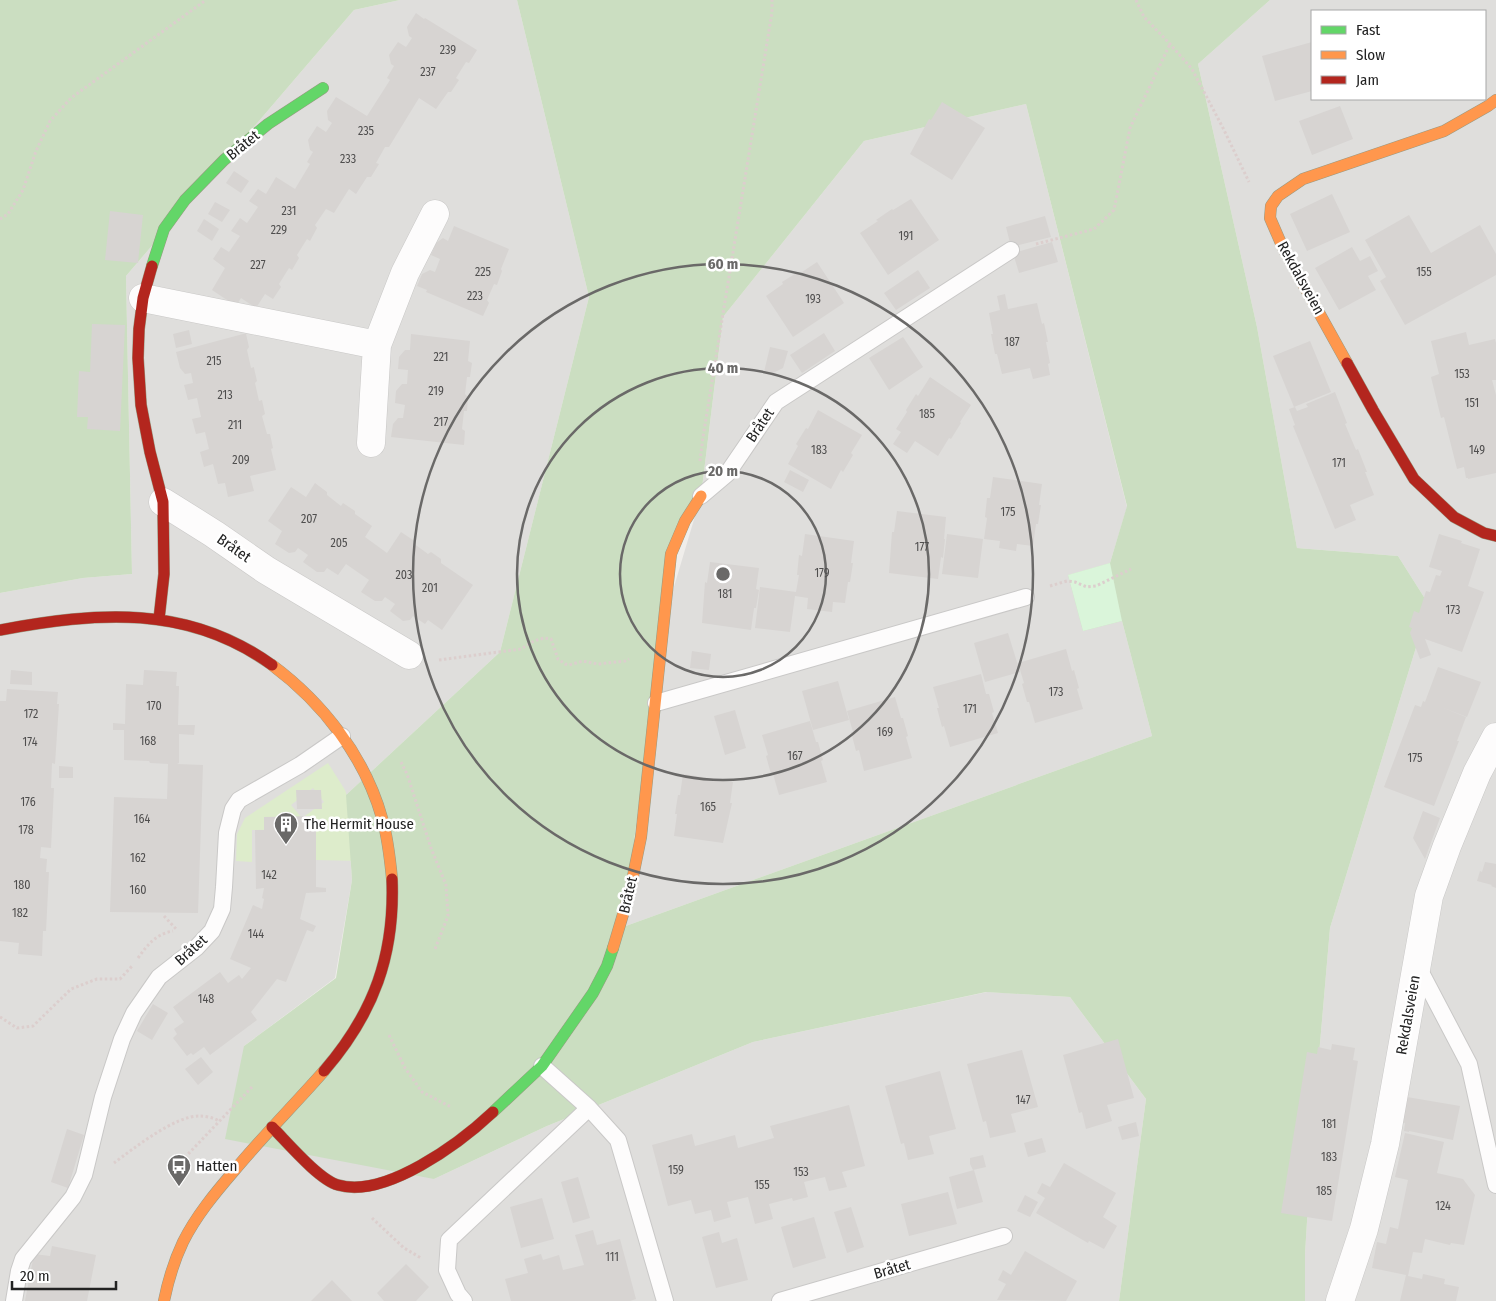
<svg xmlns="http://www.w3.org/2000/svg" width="1496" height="1301" font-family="'Fira Sans Condensed',sans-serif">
<rect width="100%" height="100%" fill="#f0eeeb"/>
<!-- residential -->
<path fill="#dfdedc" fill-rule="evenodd" d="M400 0H517L589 297 500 652 346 795 352 880 335 978 244 1046 434 1179 547 1126 753 1042 987 992 1070 997 1146 1099 1119 1301H0V593L83 578 132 574 126 276 354 10Z
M1270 0H1496V1301H1305V1254L1313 1124 1330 928 1429 605 1398 556 1297 548 1257 327 1198 64ZM1312 11H1485V99H1312Z
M1026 104 1127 507 1110 563 1068 575 1122 621 1152 736 623 927 665 617 701 496 723 317 864 141Z"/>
<!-- grass -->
<path fill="#ddeccb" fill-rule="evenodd" d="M328 763 345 790 353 814 361 861 315 860 314 829 252 830V862L236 861 237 834 245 818ZM313 788 324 802 302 818 291 805Z"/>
<!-- forest -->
<path fill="#cbdec1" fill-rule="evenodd" d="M0 0H400L354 10 126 276 132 574 83 578 0 593Z
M517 0H1270L1198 64 1257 327 1297 548 1398 556 1429 605 1330 928 1313 1124 1305 1254V1301H1119L1146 1099 1070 997 986 992 753 1042 547 1126 434 1179 225 1139 244 1046 336 978 352 880 346 795 500 652 589 297ZM1026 104 1127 506 1110 563 1068 575 1083 631 1122 621 1152 736 623 927 671 554 701 496 723 317 864 141Z"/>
<!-- park -->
<path fill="#daf5da" d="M1110 563 1122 621 1083 631 1068 575Z"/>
<!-- building -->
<path fill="#d7d4d2" d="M416 13 424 19 425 18 477 50 469 63 466 62 456 78 459 80 451 92H448L436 109 419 98 389 147H385L376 163 379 164 371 177H367L356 194 349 189 334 213 326 209 315 225 317 228 310 241 307 239 297 255 299 258 292 270 289 268 279 284 281 287 273 299 265 294 256 308 241 298 236 306 212 290 225 268 213 259 221 247 229 252 240 236 231 231 240 218 247 223 258 207 249 201 258 189 266 194 276 177 295 189 310 164 307 162 313 152 310 150 308 140 317 126 326 132 332 123 328 120 327 111 336 97 367 116 390 80 387 78 394 66 391 64 389 55 398 42 406 47 412 38 409 36 407 27Z
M1312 42V91L1275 101 1262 56Z
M942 102 985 128 952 180 910 154 929 119 931 120Z
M1340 106 1353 139 1312 155 1299 121Z
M234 171 249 181 241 193 226 183Z
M1332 194 1350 232 1307 251 1290 214Z
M911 199 939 240 888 275 860 233 878 221 876 220 892 209 893 210Z
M215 202 230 210 222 222 208 214Z
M110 211 143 215 138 263 105 260Z
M1409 215 1431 253 1480 225 1496 254V275L1405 325 1380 281 1386 277 1365 240Z
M1045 216 1051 237 1011 247 1006 227Z
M204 219 219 229 212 241 197 231Z
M454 226 509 249 501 269 502 271 497 285 494 284 487 300 489 303 483 316 426 292 427 290 417 286 422 274 430 270 435 272 440 259 431 255 436 243 443 238 448 241Z
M1052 242 1058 262 1019 273 1013 253Z
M1352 247 1360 261 1370 256 1378 271 1368 276 1376 290 1339 310 1315 268Z
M817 262 844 303 793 337 766 296 783 284 782 282 798 272 799 274Z
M918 270 930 288 896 310 884 293Z
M1005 294 1008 309 1037 303 1042 324 1044 323 1048 342H1046L1050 363 1048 364 1050 375 1033 379 1030 368 1002 374 997 354H995L991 334H993L989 313 1000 310 997 296Z
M92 324 125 325 120 431 87 429 88 417H77L79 371 90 372Z
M189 330 192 344 176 348 173 334Z
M1466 332 1469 345 1495 339 1496 343V380H1492L1496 395V473L1468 479V478H1466L1464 467 1457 469 1444 417 1441 418 1431 377 1439 374 1431 341Z
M824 333 835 351 802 373 790 355Z
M243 334H246L249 347 247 350 251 368 254 367V368L257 381 255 383 259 401 262 400 265 414 262 416 267 434H270L273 448 271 449 276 470 250 476 254 491 228 497 225 483 218 484 213 464 204 467 200 452 209 449 205 432 196 434 192 419 201 417 197 398 188 400 184 385 193 383 191 373 185 374 180 368 176 352Z
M411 334 470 341 468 361 472 363 470 377H467L465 394 468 397 467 411H464L462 429 465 431 464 445 391 437 393 424 398 418H403L405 405 395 403 396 391 402 384H407L408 370 398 369 399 357 405 350H410Z
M903 337 923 367 889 390 869 358Z
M1310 341 1331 392 1294 407 1273 356Z
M770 347 788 351 783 368 771 374 764 372Z
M930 377 971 405 960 422 961 423 951 439 949 438 938 456 915 441 907 453 893 444 901 432 896 429 907 412 906 410 916 394 918 396Z
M1335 392 1347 423 1345 424 1356 450 1358 449 1367 472H1365L1374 495 1350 505 1356 520 1335 529 1293 426 1295 425 1289 409 1295 407 1297 411 1308 407 1306 404Z
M818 410 862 435 851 453 853 455 843 472 841 470 831 489 788 464 798 446 796 444 806 428 808 429Z
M790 470 809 480 803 492 784 482Z
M993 477 1042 484 1039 505H1041L1038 524H1036L1033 546 1017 544 1016 551 999 548 1000 541 984 539 987 518 985 517 987 498H990Z
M315 483 327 492V495L341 506 343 503 355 511V514L372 526 365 537 387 553 401 532 413 540V543L428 554 431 552 441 559V563L473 585 442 630 428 620 425 624 413 616 410 620 403 621 390 611 395 604 385 597 382 601H375L361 592 369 580 346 564 338 575 327 568 324 572H317L303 562 308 555 298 548 295 552 289 553 275 544 282 531 268 521 291 487 306 497Z
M897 511 946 517 944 539H945L943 558 941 557 938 579 889 573 892 532H894Z
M805 534 854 541 851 563H853L850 582H848L845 603 833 602 832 612 807 609 808 598 795 596 790 632 755 628 760 587 796 592 799 575H797L799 555 802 556Z
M947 534 983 539 978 578 942 574Z
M1439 534 1462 541 1461 543 1480 549 1468 586 1484 592 1462 652 1425 639 1431 655 1420 659 1410 633 1412 628 1409 627 1414 611 1419 613 1426 591 1430 592 1436 575 1440 576 1442 571 1429 567Z
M710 562 759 568 756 589 759 590 756 608H754L751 630 702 623 705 582 707 583Z
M1008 633 1020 672 985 682 974 643Z
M1066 649 1072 671 1074 670 1079 688 1077 689 1083 709 1035 723 1029 702H1027L1022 684 1024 683 1018 663Z
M692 651 711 654 709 670 690 668Z
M1438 667 1481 682 1467 717 1441 707 1466 717 1457 741H1459L1434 806 1384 787 1415 705 1421 707 1423 701 1425 702Z
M11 670 32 672V685L10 684Z
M144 670 177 672 176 686H179L178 725H195L194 735 179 734V763L177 764 203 765 198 913 110 912 114 797 167 799 168 764 150 763 149 761 124 760V730H113V723L125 724 126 684 143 685Z
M981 674 986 694H989L994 712 992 713 998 733 950 747 944 726 942 727 937 708H939L933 687Z
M838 681 849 720 813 730 802 691Z
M7 689 58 692 57 704H59L55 764 52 763 51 788H54L51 848 41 847 40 858 47 859 46 872H49L46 931H43L42 956 18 954 19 943 0 941V701H6Z
M895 697 901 718H903L908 736 906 737 912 758 864 771 859 750 856 751 851 732H853L847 711Z
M735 710 746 748 725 755 714 716Z
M810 721 816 742H818L823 760 821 761 827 782 779 795 773 774H771L766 756 768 755 762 735Z
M59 766 73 767V778H59Z
M683 774 733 782 730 803H732L723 843 674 836 677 814H675L678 795H680Z
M296 790H321L322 809H297Z
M1423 811 1440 818 1425 859 1413 838Z
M313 816V830H316V887L326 888V892L306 893 300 919 316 926 313 932 307 930 286 982 277 979 251 1012 257 1020 210 1055 204 1047 193 1055 191 1053 187 1056 173 1038 177 1034 174 1029 184 1022 173 1007 220 972 228 983 239 975 242 979 251 968 230 959 253 905 262 909 264 899 262 898 264 888 256 889 255 830H264V817Z
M1485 862 1496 864V888L1491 886 1492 885 1477 881 1480 871 1482 872Z
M153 1004 168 1013 152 1040 137 1031Z
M1118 1039 1134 1098 1107 1105 1112 1121 1086 1129 1082 1112 1079 1113 1063 1055Z
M1332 1044 1355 1048 1353 1060 1358 1061 1332 1221 1281 1213 1307 1052 1317 1054 1318 1047 1331 1050Z
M1022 1050 1038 1107 1011 1114 1016 1132 990 1138 986 1121 983 1122 967 1064Z
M201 1057 213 1072 198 1085 185 1069Z
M940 1071 956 1129 929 1136 934 1154 908 1160 904 1143 901 1144 885 1086Z
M1407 1097 1460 1106 1453 1140 1409 1131V1132L1404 1131 1405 1123 1402 1122Z
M849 1105 865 1166 842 1172 847 1187 829 1191 825 1177 804 1182 808 1197 793 1201 792 1198 769 1204 773 1219 755 1224 748 1197 727 1202 731 1217 714 1222 711 1210 695 1214 691 1200 668 1206 652 1145 692 1134 695 1146 735 1135 738 1148 774 1138 770 1126Z
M1136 1122 1139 1136 1122 1140 1118 1127Z
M67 1129 84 1135 68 1188 51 1182Z
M1405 1133 1444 1142 1437 1173 1463 1179 1475 1195 1464 1245 1451 1243 1450 1245 1425 1239 1422 1253 1413 1252 1408 1276 1422 1279 1423 1274 1445 1279 1444 1284 1459 1287 1456 1301H1400L1406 1275 1372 1268 1377 1242 1386 1244 1390 1227 1398 1229 1408 1180 1395 1177Z
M1042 1138 1046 1152 1028 1157 1024 1143Z
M983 1155 986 1167 973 1170 970 1164V1158Z
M1064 1163 1116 1193 1103 1217 1117 1226 1104 1249 1089 1241 1088 1243 1036 1213 1045 1198 1037 1193 1042 1183 1050 1187Z
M974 1170 983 1202 957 1209 949 1177Z
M578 1177 590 1218 573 1223 561 1182Z
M948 1192 957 1224 909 1236 901 1204Z
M1025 1195 1038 1202 1030 1217 1017 1211Z
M542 1198 554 1239 521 1248 510 1207Z
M851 1207 864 1247 847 1253 834 1212Z
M814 1217 826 1258 793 1268 781 1227Z
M593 1230 597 1245 620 1239 636 1299 630 1301H511L505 1279 528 1273 524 1259 541 1254 543 1260 559 1255 563 1270 584 1265 575 1235Z
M719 1232 722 1243 737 1238 748 1280 716 1288 702 1237Z
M52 1246 96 1255 87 1301H25L34 1254 50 1256Z
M1025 1251 1077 1281 1066 1301 997 1300 1006 1284 998 1280 1003 1270 1011 1275Z
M406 1264 429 1287 416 1301H384L377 1293Z
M332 1280 352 1301H311Z"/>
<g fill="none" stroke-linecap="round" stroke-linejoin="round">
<!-- lane casing -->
<g stroke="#c9c8c7" stroke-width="18">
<path id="lane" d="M701 496 727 474 776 402 1011 250
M656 703 1026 597
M1417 965 1469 1064 1496 1185
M589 1108 618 1140 665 1301
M14 1301 19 1271 23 1259 73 1197 84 1175 103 1097 122 1039 134 1013 159 977 196 948 212 931 222 909 224 887 227 833 233 809 239 800 300 765 342 736
M464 1301 458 1294 447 1270 449 1240 589 1108 542 1066
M780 1301 1004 1236"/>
</g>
<!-- street casing -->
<g stroke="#c9c8c7" stroke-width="29">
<path id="street" d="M143 298 377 345
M371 443 377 345 405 273 435 214
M163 502 214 534 266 570 409 655
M1340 1301 1364 1229 1385 1144 1429 896 1447 846 1477 773 1496 737"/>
</g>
<!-- fast casing -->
<g stroke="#999a82" stroke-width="12">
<path id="fast" d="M152 266 164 229 185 200 224 160 268 124 323 88
M493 1112 542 1066 593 993 607 966 613 948"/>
</g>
<!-- slow casing -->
<g stroke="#999a82" stroke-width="12">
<path id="slow" d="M1347 363 1283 248 1270 218 1271 206 1278 196 1303 179 1444 131 1488 106 1496 100
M272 665C323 703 365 757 382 818 388 838 390 858 392 879
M613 948 630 891 641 837 671 554 685 521 701 496
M164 1301C168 1281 174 1261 183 1242 196 1216 215 1193 234 1171 263 1136 295 1104 324 1071"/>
</g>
<!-- jam casing -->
<g stroke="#999a82" stroke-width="12">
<path id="jam" d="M152 266 143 298 139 329 138 358 141 405 150 452 163 502 164 574 159 619
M1347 363 1373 410 1414 479 1454 517 1484 533 1496 536
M0 630C98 612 187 604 272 665
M324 1071C374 1013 395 955 392 879
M272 1127C287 1142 319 1180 338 1185 385 1199 460 1143 493 1112"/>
</g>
<!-- path -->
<path stroke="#dccecd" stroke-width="3" stroke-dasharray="2.5 2.5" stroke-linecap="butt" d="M1136 0 1144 17 1170 44 1192 69 1223 128 1249 182
M0 219 8 214 23 190 36 151 50 121 71 98 206 0
M1036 244 1094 229 1114 210 1130 128 1170 44
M700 461 703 437 772 12V0
M1050 586 1067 581 1075 582 1087 587 1096 586 1131 569
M439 660 521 649 534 641 544 638 551 639 558 659 565 664 569 665 583 661 598 664 625 661 629 659
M401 762 407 774 431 848 446 885 448 916 435 949
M164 916 177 930
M138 958C148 944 156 934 173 931
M0 1017 17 1028 33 1026 71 989 97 979H120L133 965
M389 1035 405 1068 422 1092 451 1107
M114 1163C134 1148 176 1115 200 1116 206 1116 214 1118 219 1121
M171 1172 252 1087
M372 1218 404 1248 421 1258"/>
<!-- lane -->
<use href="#lane" stroke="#fdfcfc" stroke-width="16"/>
<!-- street -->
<use href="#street" stroke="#fdfcfc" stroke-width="28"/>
<!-- fast -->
<use href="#fast" stroke="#63d668" stroke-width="11"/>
<!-- slow -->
<use href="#slow" stroke="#ff974d" stroke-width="11"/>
<!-- jam -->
<use href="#jam" stroke="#b3261e" stroke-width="11"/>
</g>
<!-- distance rings -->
<g fill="none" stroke="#6a6968" stroke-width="2.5">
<circle cx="723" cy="574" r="103"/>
<circle cx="723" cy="574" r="206"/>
<circle cx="723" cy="574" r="310"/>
</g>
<!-- icons -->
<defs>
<g id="building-pin" transform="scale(1.25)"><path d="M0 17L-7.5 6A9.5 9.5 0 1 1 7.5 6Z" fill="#6a6968" stroke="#fff"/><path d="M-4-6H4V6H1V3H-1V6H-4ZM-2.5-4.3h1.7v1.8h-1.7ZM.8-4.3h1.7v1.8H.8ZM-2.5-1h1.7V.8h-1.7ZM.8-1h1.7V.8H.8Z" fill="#fff"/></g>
<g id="bus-pin" transform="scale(1.25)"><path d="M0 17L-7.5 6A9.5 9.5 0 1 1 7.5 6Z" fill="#6a6968" stroke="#fff"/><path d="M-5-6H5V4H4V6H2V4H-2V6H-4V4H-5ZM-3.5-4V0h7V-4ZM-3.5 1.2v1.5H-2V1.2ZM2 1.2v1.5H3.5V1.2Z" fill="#fff"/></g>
</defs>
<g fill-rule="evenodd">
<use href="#building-pin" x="286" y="824"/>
<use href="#bus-pin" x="179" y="1166"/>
</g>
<g text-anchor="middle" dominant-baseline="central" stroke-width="5" stroke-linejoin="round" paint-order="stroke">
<!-- number labels -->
<g font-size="12" fill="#4f4e4e">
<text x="448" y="50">239</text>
<text x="428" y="72">237</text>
<text x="366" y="131">235</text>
<text x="348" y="159">233</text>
<text x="289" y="211">231</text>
<text x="279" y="230">229</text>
<text x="906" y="236">191</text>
<text x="258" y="265">227</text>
<text x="483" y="272">225</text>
<text x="1424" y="272">155</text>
<text x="475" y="296">223</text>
<text x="813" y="299">193</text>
<text x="1012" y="342">187</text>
<text x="441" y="357">221</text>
<text x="214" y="361">215</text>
<text x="1462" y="374">153</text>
<text x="436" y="391">219</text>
<text x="225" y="395">213</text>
<text x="1472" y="403">151</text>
<text x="927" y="414">185</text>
<text x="441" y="422">217</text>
<text x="235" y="425">211</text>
<text x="819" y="450">183</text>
<text x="1477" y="450">149</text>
<text x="241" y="460">209</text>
<text x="1339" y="463">171</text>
<text x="1008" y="512">175</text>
<text x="309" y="519">207</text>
<text x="339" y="543">205</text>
<text x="922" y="547">177</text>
<text x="822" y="573">179</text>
<text x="404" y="575">203</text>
<text x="430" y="588">201</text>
<text x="725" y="594">181</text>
<text x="1453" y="610">173</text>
<text x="1056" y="692">173</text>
<text x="154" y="706">170</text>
<text x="970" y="709">171</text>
<text x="31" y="714">172</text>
<text x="885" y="732">169</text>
<text x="148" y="741">168</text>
<text x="30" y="742">174</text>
<text x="795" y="756">167</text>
<text x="1415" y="758">175</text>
<text x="28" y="802">176</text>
<text x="708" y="807">165</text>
<text x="142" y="819">164</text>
<text x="26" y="830">178</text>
<text x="138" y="858">162</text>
<text x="269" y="875">142</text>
<text x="22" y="885">180</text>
<text x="138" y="890">160</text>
<text x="20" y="913">182</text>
<text x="256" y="934">144</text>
<text x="206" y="999">148</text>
<text x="1023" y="1100">147</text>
<text x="1329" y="1124">181</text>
<text x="1329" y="1157">183</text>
<text x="676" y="1170">159</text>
<text x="801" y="1172">153</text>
<text x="762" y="1185">155</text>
<text x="1324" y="1191">185</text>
<text x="1443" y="1206">124</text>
<text x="612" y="1257">111</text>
</g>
<!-- street labels -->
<g font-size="15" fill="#222" stroke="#fff">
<text transform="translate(243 145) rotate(-39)">Bråtet</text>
<text transform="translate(1301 278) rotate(61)">Rekdalsveien</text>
<text transform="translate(760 425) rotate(-56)">Bråtet</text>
<text transform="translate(234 548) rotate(35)">Bråtet</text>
<text transform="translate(628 895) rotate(-77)">Bråtet</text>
<text transform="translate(191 950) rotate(-42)">Bråtet</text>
<text transform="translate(1408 1015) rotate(-80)">Rekdalsveien</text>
<text transform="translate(892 1269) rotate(-16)">Bråtet</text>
</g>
<!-- poi labels -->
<g font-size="15" fill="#222" stroke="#fff" text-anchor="start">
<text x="304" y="824">The Hermit House</text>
<text x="196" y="1166">Hatten</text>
</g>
</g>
<circle cx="723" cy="574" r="8" fill="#6a6968" stroke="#fff" stroke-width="2.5"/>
<g font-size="15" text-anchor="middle" font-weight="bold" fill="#6a6968" stroke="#fff" stroke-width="5" stroke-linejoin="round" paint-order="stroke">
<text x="723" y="269">60 m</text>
<text x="723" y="373">40 m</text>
<text x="723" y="476">20 m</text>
</g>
<!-- legend -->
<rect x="1311" y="10" width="175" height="90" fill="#ffffff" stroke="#a7a7a7"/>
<rect x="1321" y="26" width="25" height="8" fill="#63d668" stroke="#a7a7a7"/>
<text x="1356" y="35" font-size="15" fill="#222222">Fast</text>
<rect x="1321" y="51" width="25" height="8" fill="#ff974d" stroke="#a7a7a7"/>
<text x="1356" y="60" font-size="15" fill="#222222">Slow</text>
<rect x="1321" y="76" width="25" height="8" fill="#b3261e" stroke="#a7a7a7"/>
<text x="1356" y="85" font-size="15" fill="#222222">Jam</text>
<!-- scale -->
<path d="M12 1281v8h104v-8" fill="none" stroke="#222222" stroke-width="2.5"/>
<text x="20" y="1281" font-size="15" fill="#222222" stroke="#ffffff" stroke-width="4" paint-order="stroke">20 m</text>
</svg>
